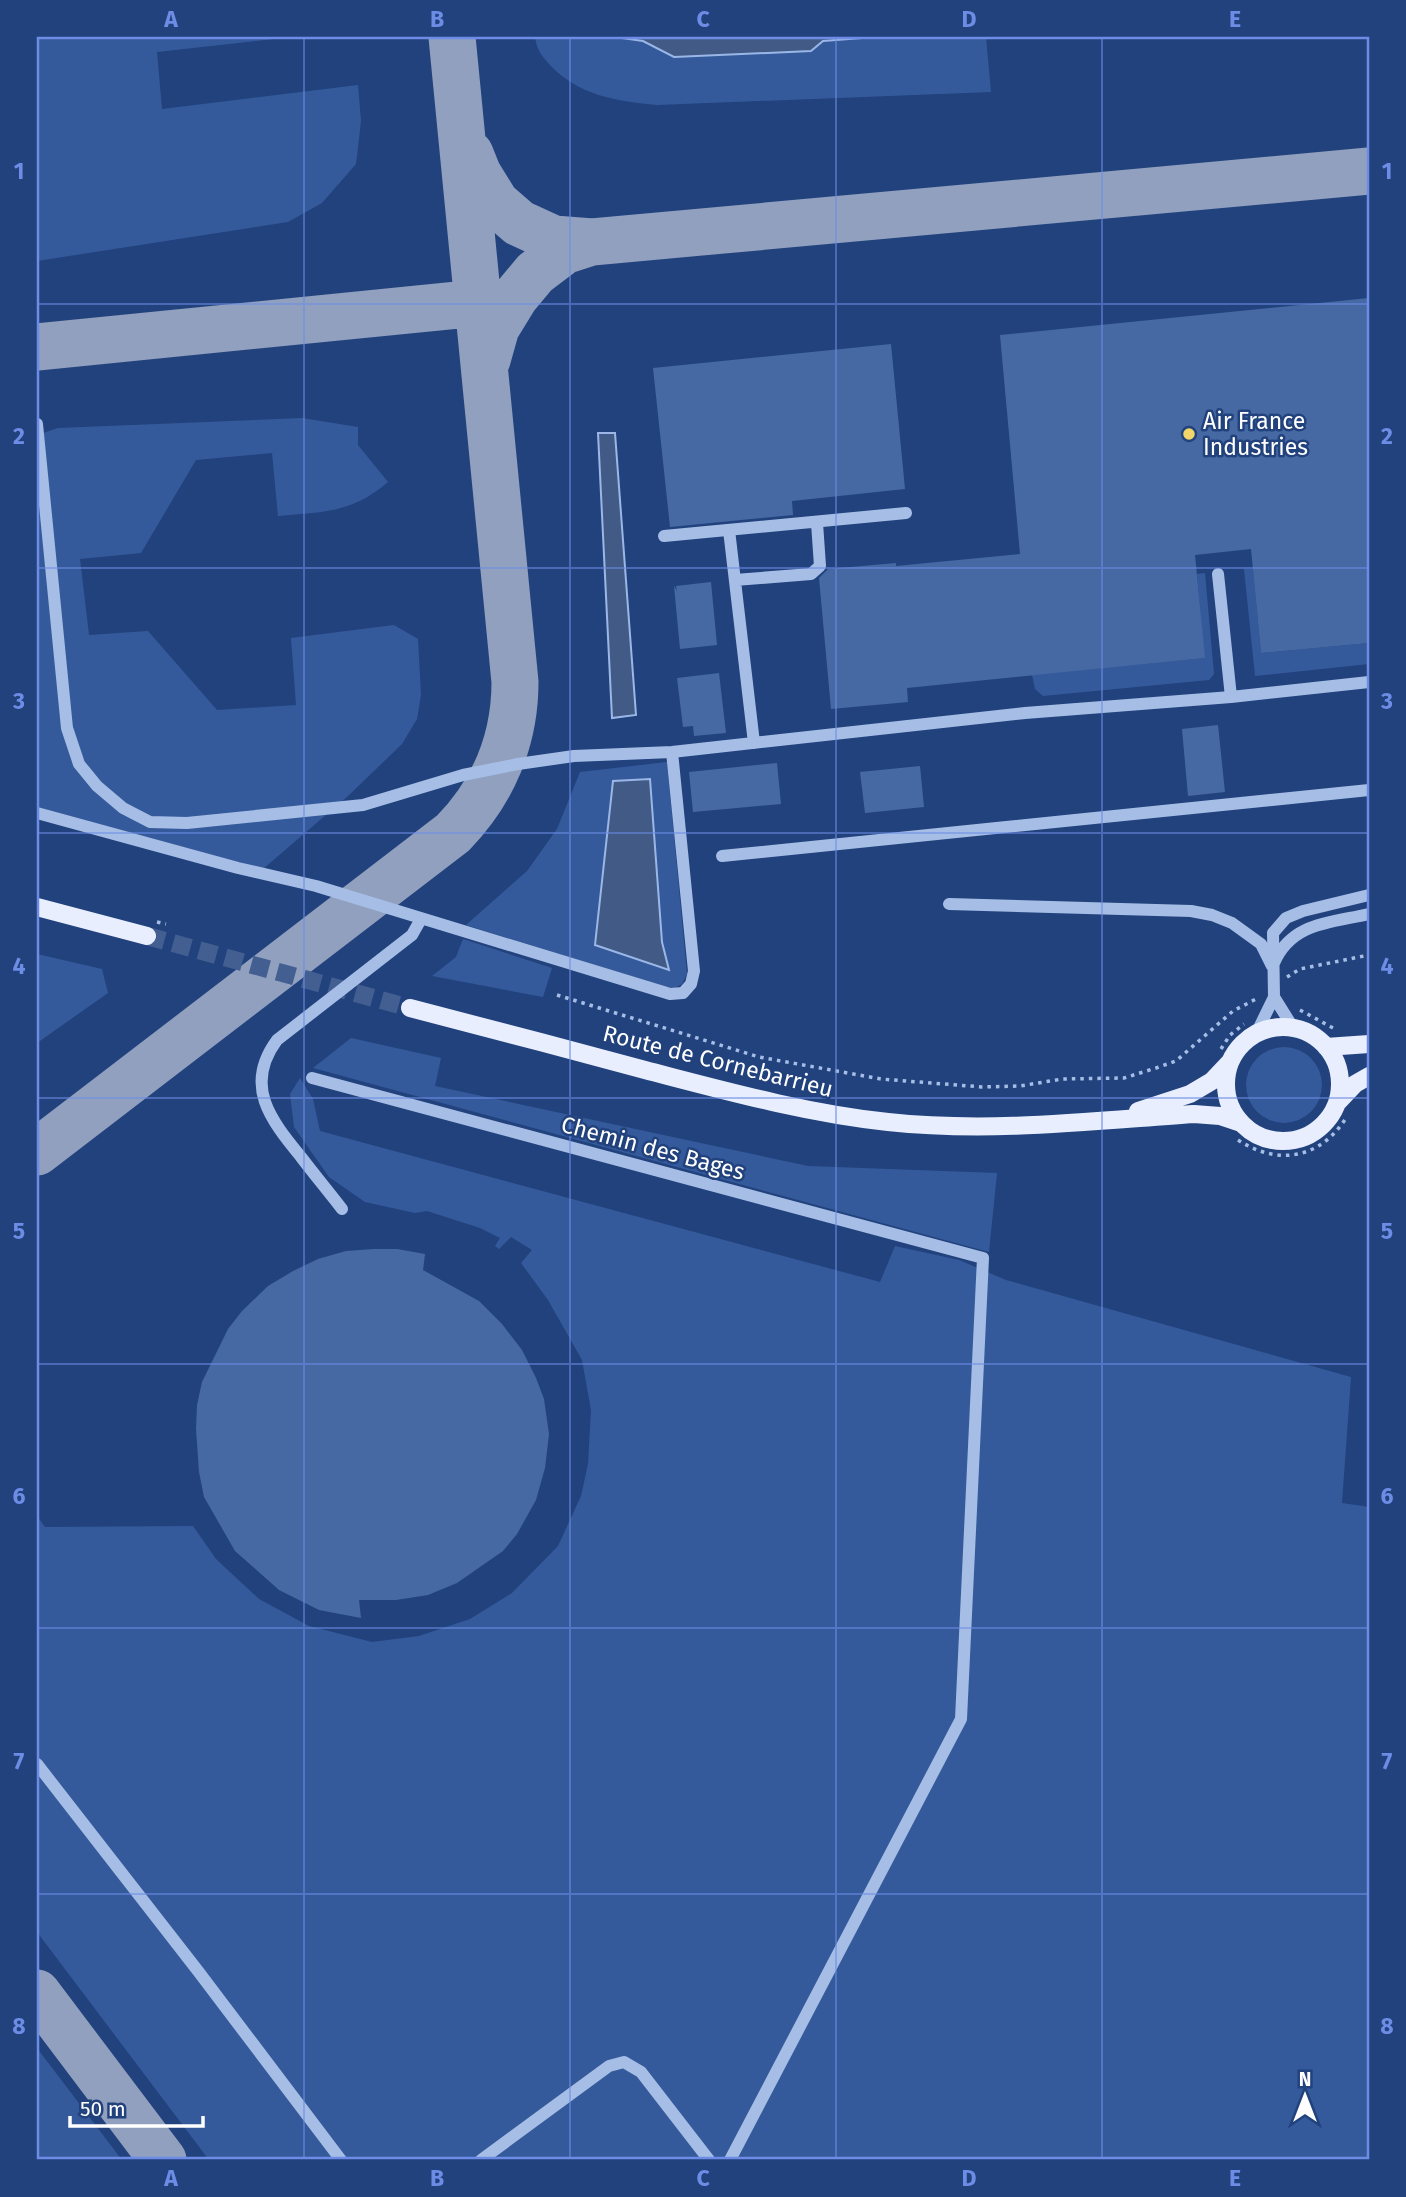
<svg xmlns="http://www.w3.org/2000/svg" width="1406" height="2197" font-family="'Fira Sans',sans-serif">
<rect width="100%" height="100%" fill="#22427d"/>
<!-- green -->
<path fill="#355a9b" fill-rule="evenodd" d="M37 37H291L157 52 162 109 358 85 361 121 356 164 322 203 288 222 37 261Z
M535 37H615L643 41 674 57 811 51 823 41 875 37H986L991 92 657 105C617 101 579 96 550 65 541 55 537 50 535 37Z
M302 418 358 427V445L388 482C352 513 324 512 278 516L272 453 196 460 141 553 80 559 89 635 148 631 217 710 296 705 291 638 394 625 418 639 421 695 417 719 402 744 348 796 263 869 37 807V435L58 428Z
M1244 569H1253L1261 653 1369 643V664L1255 676Z
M1205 573 1214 674 1209 680 1043 696 1035 689 1032 675 1204 658 1197 574Z
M667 762 687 974 682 984 675 988 665 987 466 925 527 871 557 829 580 772ZM650 780 662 942 668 970 595 945 613 781Z
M463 939 552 968 543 997 432 976 456 957Z
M37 954 102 969 108 993 37 1043Z
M351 1038 441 1058 435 1086 808 1166 997 1173 989 1252 313 1068Z
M1246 1085a38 38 0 1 1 76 0a38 38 0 1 1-76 0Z
M300 1078 313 1099 320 1131 880 1282 895 1246 959 1260 1006 1280 1351 1377 1342 1503 1369 1507V2160H209L37 1932V1516L45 1527 193 1526 216 1559 259 1599 309 1626 372 1642 419 1636 470 1619 512 1593 558 1546 581 1496 588 1464 591 1410 582 1360 548 1300 521 1263 532 1250 511 1237 499 1249 495 1246 500 1238 480 1228 427 1211 415 1213 365 1202 329 1177 294 1127 290 1094Z
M37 2048 122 2160H37Z"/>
<!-- water -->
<path fill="#425a86" stroke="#9ab7e7" stroke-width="2" d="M615 37H875L823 41 811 51 674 57 643 41Z
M598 433H615L636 715 612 718Z
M650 779 662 942 669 970 595 945 613 781Z"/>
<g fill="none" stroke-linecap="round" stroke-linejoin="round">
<!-- taxiway -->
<path stroke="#90a0be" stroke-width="47" d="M470 154 478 174 496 203 519 223 554 239 592 242 1369 171
M37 347 478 303
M487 360 496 328 515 297 535 273 564 251 592 242
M37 1152 453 833C493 792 515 740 515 682L452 37
M37 1993 163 2160"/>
</g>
<!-- building -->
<path fill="#4669a4" d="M1369 298V643L1261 653 1251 549 1195 555 1205 658 907 688 908 702 831 709 819 578 828 569 896 563V566L1020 554 1000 335Z
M891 344 905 489 792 501 793 515 670 527 653 368Z
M711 582 717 645 680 649 674 586 677 591 676 586Z
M719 673 726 733 694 736 693 726 683 727 677 678Z
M1218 725 1225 792 1188 796 1182 729Z
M777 763 781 804 693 812 689 772Z
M920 766 924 807 865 813 860 772Z
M374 1249H397L425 1254 423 1270 479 1301 502 1324 522 1350 536 1378 544 1399 549 1434 545 1468 536 1500 517 1534 503 1551 457 1583 428 1595 396 1600H359L361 1618 319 1610 279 1590 235 1551 204 1497 199 1472 196 1429 197 1405 202 1382 228 1329 242 1311 268 1286 293 1271 318 1259 346 1251Z"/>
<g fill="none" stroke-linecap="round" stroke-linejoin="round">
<!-- major-tunnel -->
<path stroke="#435e90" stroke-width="18" stroke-dasharray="18 9" stroke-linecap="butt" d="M147 936 410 1008"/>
<!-- path -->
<path stroke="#a6bee6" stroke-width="3.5" stroke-dasharray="3.5 5" stroke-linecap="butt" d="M157 922 166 924
M1287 977 1300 969 1369 955
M557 995 759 1057 881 1079 982 1087 1020 1086 1062 1079 1124 1078 1156 1068 1176 1061 1233 1011 1256 999
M1300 1010 1333 1028
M1221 1049 1230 1035 1244 1024
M1238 1140C1278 1166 1320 1159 1346 1118"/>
<!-- minor -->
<path stroke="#a6bee6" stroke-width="12" d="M37 424 67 728 79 764 97 786 123 808 150 822 187 823 363 805 463 775 518 764 574 756 672 752 1025 713 1231 697 1369 682
M729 530 754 743
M664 536 906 513
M1218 574 1231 697
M735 580 811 574 820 566 817 523
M37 813 238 868 316 886 670 994 683 993 691 984 694 971 672 752
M722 856 1369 790
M949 904 1191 911 1212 915 1232 923 1261 944 1272 966
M1274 963C1292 922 1331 923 1369 914
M1274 997 1294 1029
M1256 1034 1274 997 1273 933 1286 918 1303 911 1369 895
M312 1078 983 1258 961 1719 730 2160
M342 1209C328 1191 314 1174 301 1157 271 1120 243 1086 277 1040L412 935 421 919
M37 1764 198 1971 341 2160
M481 2160 609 2066 624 2062 641 2072 709 2160"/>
<!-- major -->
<path stroke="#e8eefd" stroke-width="18" d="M37 907 147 936
M410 1008C488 1028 567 1049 645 1070 726 1091 805 1113 888 1122 990 1133 1092 1121 1194 1114L1220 1116 1241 1123
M1226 1084a57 57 0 1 1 114 0a57 57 0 1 1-114 0Z
M1326 1047 1369 1044
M1337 1103 1355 1084 1369 1076
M1138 1111 1190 1094 1212 1081 1229 1063"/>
</g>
<!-- grid -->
<path fill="none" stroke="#6c8ce6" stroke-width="2" stroke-opacity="0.55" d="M304 37V2160M570 37V2160M836 37V2160M1102 37V2160M37 304H1369M37 568H1369M37 833H1369M37 1098H1369M37 1364H1369M37 1628H1369M37 1894H1369"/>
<!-- markers -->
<circle fill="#f2d669" stroke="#22427d" stroke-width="2.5" cx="1189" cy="434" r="7"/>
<g text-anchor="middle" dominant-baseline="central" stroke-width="5" stroke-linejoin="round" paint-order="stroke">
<!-- poi labels -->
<g font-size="23" fill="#fff" stroke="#22427d" text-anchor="start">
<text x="1203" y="421">Air France<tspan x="1203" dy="26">Industries</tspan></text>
</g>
<!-- street labels -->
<g font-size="23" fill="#fff" stroke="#22427d">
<text transform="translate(718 1061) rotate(14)">Route de Cornebarrieu</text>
<text transform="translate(653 1148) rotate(15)">Chemin des Bages</text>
</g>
</g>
<!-- border -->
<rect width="1406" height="2197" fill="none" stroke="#22427d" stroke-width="77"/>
<!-- north arrow -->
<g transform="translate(1305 2096)" stroke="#22427d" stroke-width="5" paint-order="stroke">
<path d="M0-5L12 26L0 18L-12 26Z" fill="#ffffff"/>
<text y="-10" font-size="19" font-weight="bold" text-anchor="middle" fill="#ffffff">N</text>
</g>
<!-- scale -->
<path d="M70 2116v10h133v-10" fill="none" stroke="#ffffff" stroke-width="3.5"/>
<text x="80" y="2116" font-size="21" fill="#ffffff" stroke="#22427d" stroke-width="5" paint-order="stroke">50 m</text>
<rect x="38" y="38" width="1330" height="2120" fill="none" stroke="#6c8ce6" stroke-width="2.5"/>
<g font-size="23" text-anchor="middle" font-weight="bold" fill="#6c8ce6">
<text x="171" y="27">A</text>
<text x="437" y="27">B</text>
<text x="703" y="27">C</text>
<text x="969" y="27">D</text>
<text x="1235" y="27">E</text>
<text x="19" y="179">1</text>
<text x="1387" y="179">1</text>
<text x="19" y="444">2</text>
<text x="1387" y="444">2</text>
<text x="19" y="709">3</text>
<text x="1387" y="709">3</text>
<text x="19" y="974">4</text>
<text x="1387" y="974">4</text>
<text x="19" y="1239">5</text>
<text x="1387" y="1239">5</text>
<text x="19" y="1504">6</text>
<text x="1387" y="1504">6</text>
<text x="19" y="1769">7</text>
<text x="1387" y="1769">7</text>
<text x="19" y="2034">8</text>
<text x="1387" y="2034">8</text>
<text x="171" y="2186">A</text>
<text x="437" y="2186">B</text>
<text x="703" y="2186">C</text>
<text x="969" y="2186">D</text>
<text x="1235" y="2186">E</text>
</g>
</svg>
